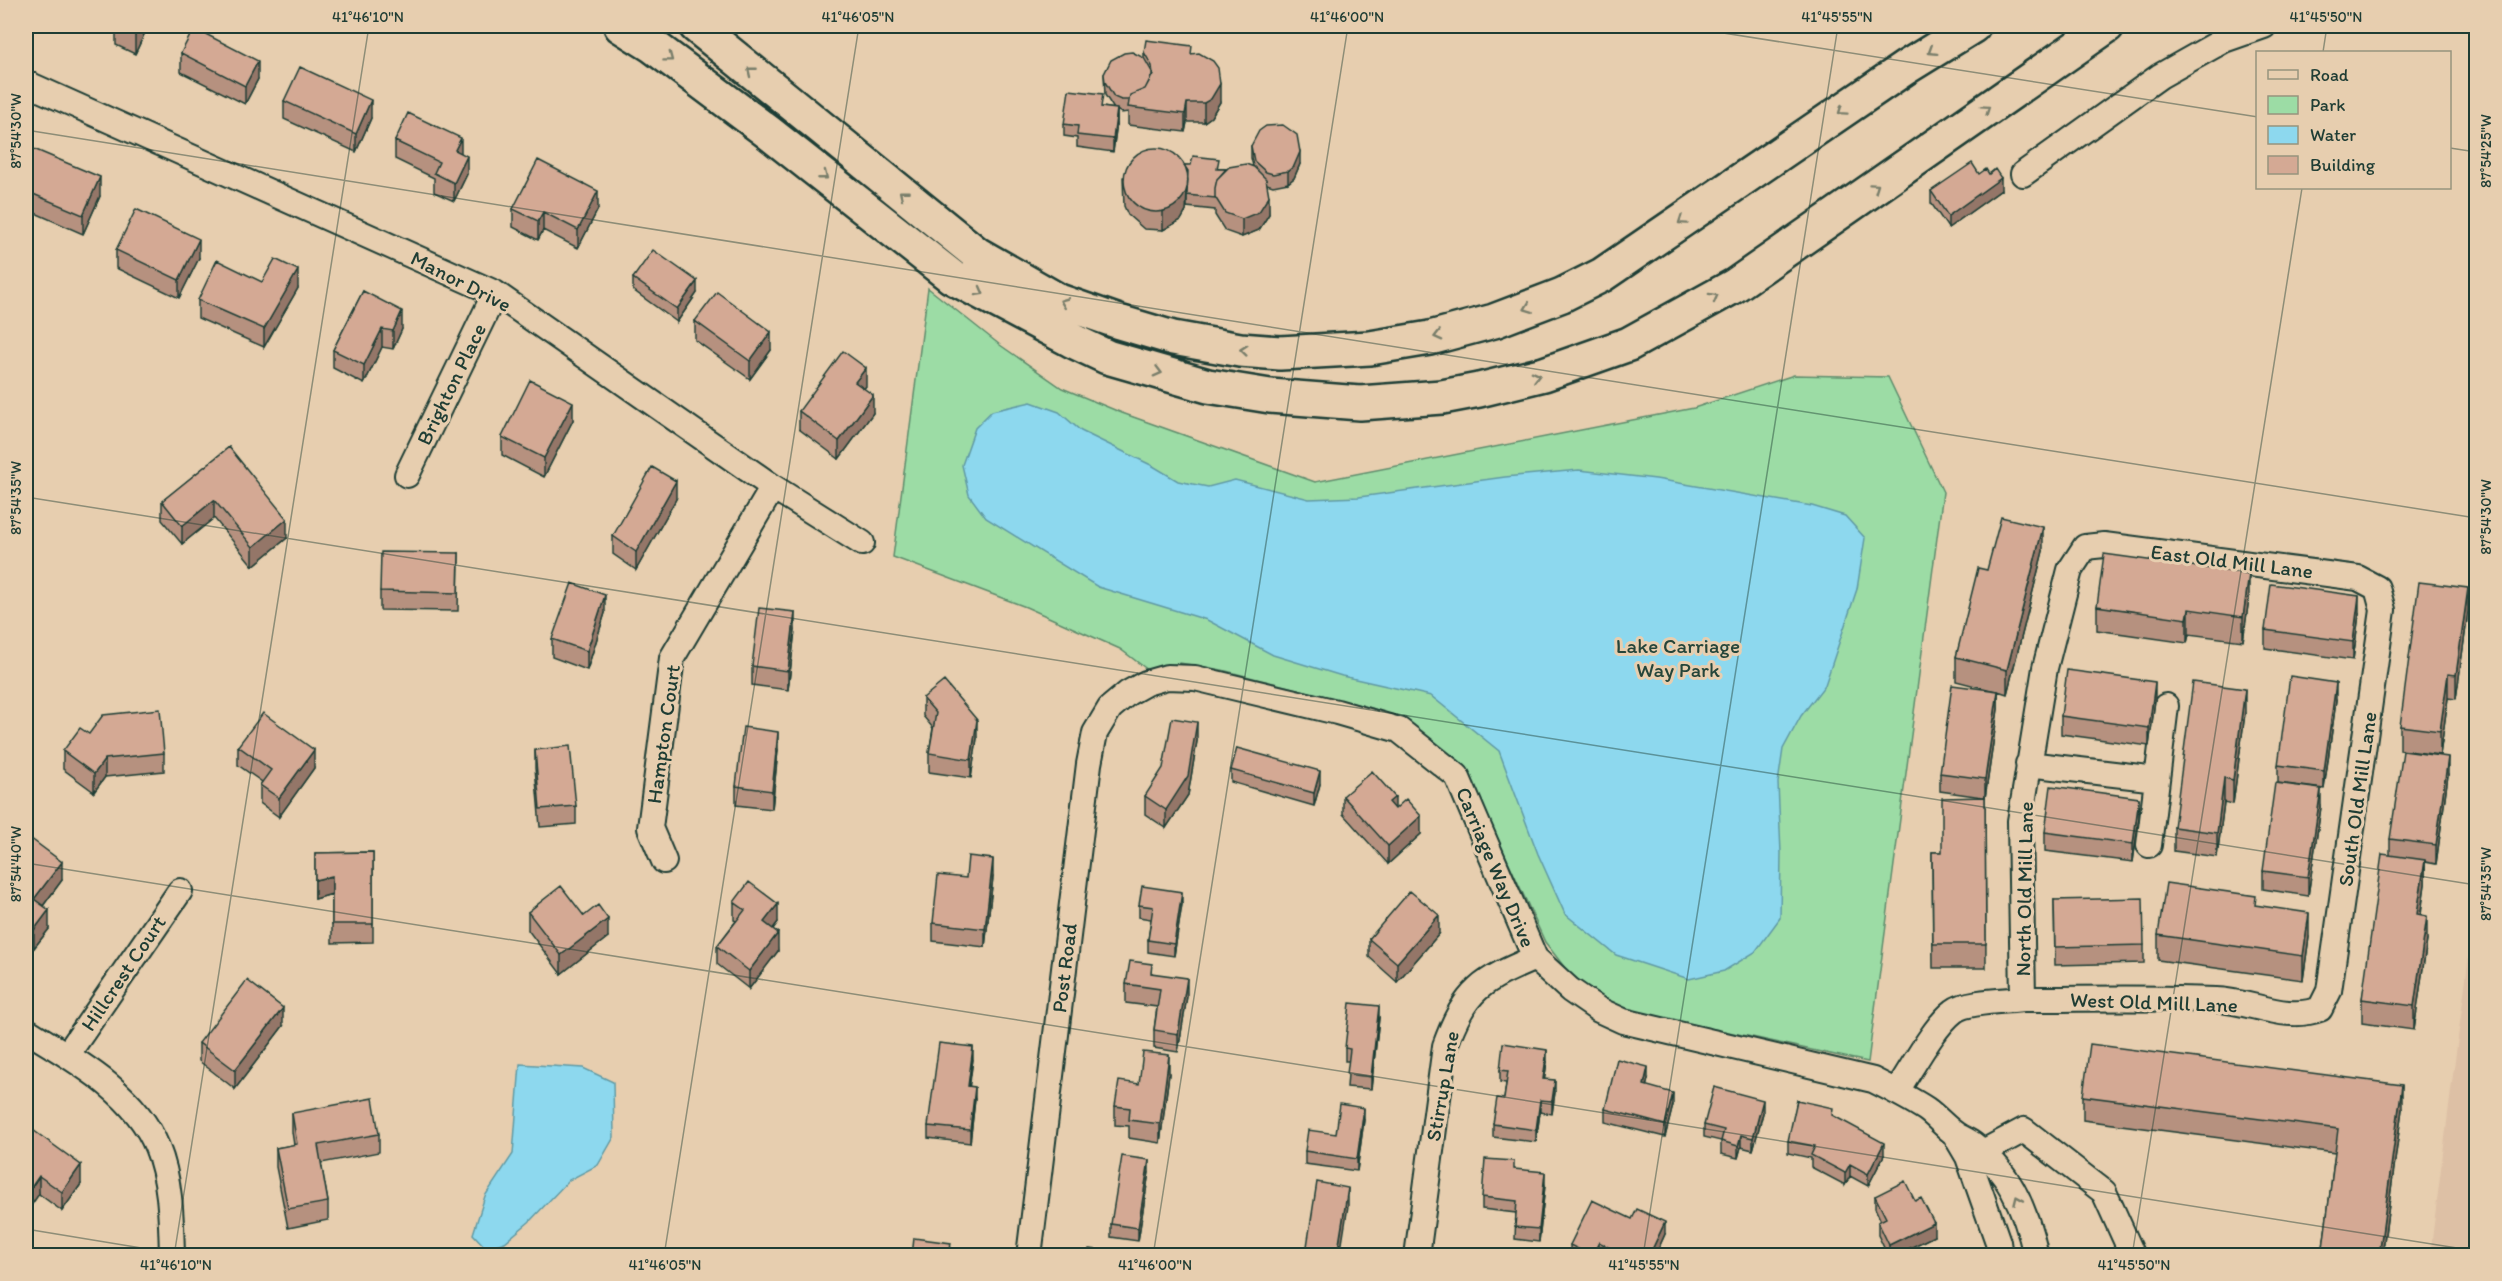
<svg xmlns="http://www.w3.org/2000/svg" width="2502" height="1281" font-family="Itim,sans-serif">
<rect width="100%" height="100%" fill="#e7ceaf"/>
<filter id="ink" filterUnits="userSpaceOnUse"><feTurbulence type="fractalNoise" baseFrequency=".0167" numOctaves="2"/><feDisplacementMap in="SourceGraphic" scale="12" xChannelSelector="R" yChannelSelector="G"/><feConvolveMatrix kernelMatrix="1 2 1 2 8 2 1 2 1" color-interpolation-filters="sRGB"/></filter>
<g filter="url(#ink)">
<!-- built -->
<path fill="#ddc0a5" d="M2476 904V1255H2430L2453 1075Z"/>
<!-- green -->
<path fill="#9cdca5" stroke="#5e8c6c" stroke-width="1.5" d="M928 288 1000 345 1062 388 1122 413 1315 482 1694 408 1794 375 1888 377 1943 492 1868 1062 1654 1016 1621 1007 1593 992 1569 973 1545 942 1477 793 1464 773 1409 723 1372 708 1222 670 1180 663 1148 670 1120 649 1026 607 893 557Z"/>
<!-- water -->
<path fill="#8dd8ee" stroke="#619aa4" stroke-width="1.5" d="M1031 402 1059 412 1081 431 1153 466 1178 481 1208 487 1235 480 1309 499 1359 497 1505 477 1579 470 1656 479 1812 506 1845 516 1865 538 1857 589 1825 685 1801 716 1783 749 1778 783 1781 853 1780 918 1755 952 1724 971 1689 979 1616 955 1565 914 1538 854 1499 751 1431 696 1342 676 1273 655 1207 620 1098 587 986 518 969 495 962 465 975 428 992 411Z
M520 1064 583 1068 613 1082 614 1137 598 1165 569 1180 529 1222 505 1242 486 1248 473 1234 485 1196 513 1154Z"/>
<g fill="none" stroke-linecap="round" stroke-linejoin="round">
<!-- minor casing -->
<g stroke="#1f3d34" stroke-width="28">
<path id="minor" d="M26 83 495 293 773 487 862 543
M2023 174 2160 76 2224 40 2264 26
M407 475 495 293
M2028 764 2157 779
M2149 845 2166 706
M664 861 650 828 672 658 773 487
M26 1030C73 1059 135 1092 157 1147 171 1181 171 1219 172 1256
M67 1055 180 891
M1896 1092C1911 1070 1934 1026 1954 1011 1966 1001 2006 1001 2023 999L2020 821 2045 668 2070 570 2085 547 2104 545 2358 578 2377 588 2383 610 2329 991 2320 1009C2285 1022 2252 1001 2216 1000 2152 997 2087 999 2023 999
M1955 1135 1968 1157 1998 1242 2000 1256
M1983 1152 2024 1130 2104 1192 2133 1256
M1029 1256 1089 764 1095 733 1110 708 1128 693 1146 683 1167 677 1195 678 1337 712 1399 730 1457 776 1535 958 1570 990 1599 1010 1623 1021 1873 1080C1891 1089 1909 1098 1926 1109 1936 1116 1944 1126 1954 1133 1960 1138 1968 1140 1974 1145 2010 1171 2027 1213 2036 1256
M1417 1256 1445 1046C1466 989 1481 981 1535 958"/>
</g>
<!-- motorway casing -->
<g stroke="#1f3d34" stroke-width="38">
<path id="motorway" d="M621 26 653 46 768 132 952 277 1071 340 1107 357 1208 386 1270 396 1360 403 1442 397 1479 390 1544 374 1629 344 1734 286 2107 26
M696 26 977 254 1059 301 1119 322 1173 338 1240 350 1280 353 1370 348 1430 338 1494 321 1562 295 1602 275 1905 68 1973 26"/>
</g>
<!-- minor -->
<use href="#minor" stroke="#e7ceaf" stroke-width="24"/>
<!-- motorway -->
<use href="#motorway" stroke="#e7ceaf" stroke-width="33"/>
</g>
<!-- wall -->
<path fill="#b6917f" stroke="#1f3d34" stroke-width="1.5" d="M105 26H148L135 54 116 45V31Z
M1144 52 1192 54 1220 102 1211 117 1204 122H1187L1185 132 1128 125V112L1121 113 1117 110V122L1113 152 1077 147V138L1064 136V124L1103 107 1114 109 1105 95 1104 74 1144 58Z
M181 53 258 79 245 104 181 72Z
M284 101 371 118 356 152 284 119Z
M395 141 467 174 454 201 434 192V178L395 159Z
M1251 146 1300 164 1294 178 1288 183 1273 186 1267 184 1269 214 1259 230 1242 237 1225 231 1215 215V210L1187 207V195L1186 211 1181 220 1163 230 1144 229 1128 215 1124 206 1123 177 1184 165 1226 169 1253 166 1251 158Z
M26 155 100 196 83 234 26 209Z
M1979 174H1989L2001 190 1948 228 1931 203V191Z
M513 209H598L578 248 543 230 538 240 513 227Z
M116 250 199 258 179 298 116 268Z
M633 278 697 293 677 322 633 290Z
M262 282 298 288 264 347 198 318V300Z
M363 291 402 329 393 349 382 347 364 384 333 368V350Z
M695 321 771 350 750 379 695 340Z
M866 386 864 388 873 413 839 459 799 429V411Z
M573 420 544 477 502 455V437Z
M229 447 287 538 253 566 214 518 182 544 162 520V501Z
M676 499 636 570 613 554V536Z
M2043 551 2007 694 1998 691V709L1985 798 1986 968H1933L1932 852H1942L1983 797 1940 791V773L1995 691 1956 681V657L1987 570Z
M459 553 458 611 380 610V591Z
M2249 598 2243 641 2189 634 2187 643 2097 630V606Z
M2468 612 2456 699 2448 698 2440 755 2400 750V726Z
M605 613 587 670 552 657V639Z
M2359 614 2353 660 2265 648V630Z
M795 630 788 690 752 685V666Z
M923 698 977 738 971 778 929 772V753L933 728 923 716Z
M2155 700 2149 746 2061 734V716Z
M2336 701 2324 789 2278 783V765Z
M2245 713 2233 804 2224 802 2217 857 2174 851V827Z
M89 734 164 753V771L105 777 94 792 63 769V751Z
M1197 741 1188 795 1166 828 1145 814V796Z
M238 746 314 768 279 817 260 803V785L262 782 238 765Z
M535 750 576 806V824L540 827 535 768Z
M778 750 772 809 736 805V786Z
M1231 770 1320 784 1314 806 1231 782Z
M2448 775 2436 864 2425 862V884L2421 915 2427 940 2414 1030 2362 1023V999L2390 855V839Z
M1343 796 1421 834 1388 864 1343 814Z
M2321 807 2308 896 2263 889V871Z
M2139 817 2133 862 2045 851V832Z
M26 835 62 880 43 906 49 929 34 948 26 942Z
M373 852V942L332 943V894L315 899V853Z
M993 877 985 947 933 941V923L966 878Z
M2054 900 2144 945V963L2055 965Z
M734 902 778 922 773 929 778 951 749 989 717 964V946L736 921 734 920Z
M1182 904 1174 956 1148 952V940L1151 919 1139 917V905Z
M2256 906 2309 937 2303 980 2158 960V935Z
M528 912 584 916 608 937 561 974 528 930Z
M1439 934 1397 982 1369 957V939Z
M1152 973 1187 996 1178 1052 1154 1048V1030L1157 1007 1126 1003V984Z
M1379 1018 1371 1089 1347 1087 1349 1061H1345V1048Z
M283 1026 235 1089 199 1061V1043Z
M973 1059 969 1086 975 1099 970 1143 928 1138V1126Z
M1547 1062 1544 1079 1555 1092 1552 1114 1540 1112 1536 1142 1493 1137V1124L1504 1099 1506 1083 1500 1082V1070Z
M1169 1074 1160 1143 1129 1138V1126L1115 1125V1106L1139 1084Z
M1648 1079 1646 1086 1673 1105 1665 1137 1605 1122V1109Z
M2083 1096 2402 1109 2382 1256H2322L2335 1153 2083 1120Z
M292 1113 379 1134V1152L321 1163 328 1202V1220L288 1228 276 1167V1148L294 1145 292 1132Z
M1763 1113 1753 1150 1741 1147 1738 1158 1721 1154V1141L1704 1137V1125Z
M1833 1116 1884 1155 1868 1186 1850 1176 1845 1185 1811 1167V1158L1788 1153V1141Z
M1364 1120 1357 1171 1305 1164V1151Z
M26 1125 81 1184 62 1211 39 1194Z
M1514 1169 1545 1185 1539 1242 1515 1239 1516 1213 1482 1209V1197Z
M1149 1172 1138 1241 1111 1237V1224Z
M1875 1196 1915 1201 1934 1236 1894 1256H1888L1878 1235V1222L1881 1221 1875 1208Z
M1665 1234 1655 1256H1602L1599 1254 1598 1256H1570V1245Z"/>
<!-- shaded-wall -->
<path fill="#947668" stroke="#1f3d34" stroke-width="1.5" d="M140 26H148L135 54V35Z
M258 61V79L245 104V86Z
M1220 84V102L1211 117 1204 122V103Z
M371 100V118L356 152V134Z
M1187 103V122L1185 132V114Z
M1117 109V122L1113 152V139Z
M461 138V156L455 150Z
M1300 152V164L1294 178 1288 183V171Z
M467 156V174L454 201V183Z
M1188 171 1186 211 1181 220 1163 230V212Z
M100 177V196L83 234V215Z
M2001 178V190L1948 228V216Z
M598 191V209L578 248V230Z
M1269 196V214L1259 230 1242 237V219Z
M543 212V230L538 240V221Z
M199 239V258L179 298V280Z
M298 270V288L264 347V329Z
M697 281V293L677 322V309Z
M402 311V329L393 349V331Z
M382 329V347L364 384V365Z
M771 332V350L750 379V361Z
M866 368V386L855 400V382Z
M873 395V413L839 459V441Z
M573 402V420L544 477V458Z
M676 481V499L636 570V552Z
M214 500V518L182 544V526Z
M287 519V538L253 566V547Z
M2043 527V551L2007 694V670Z
M2249 574V598L2243 641V617Z
M2468 588V612L2456 699V675Z
M605 595V613L587 670V651Z
M2359 596V614L2353 660V642Z
M2189 609V634L2187 643V619Z
M795 612V630L788 690V671Z
M2448 674V698L2440 755V731Z
M2155 682V700L2149 746V728Z
M2336 683V701L2324 789V771Z
M2245 689V713L2233 804V780Z
M1998 691V709L1985 798V779Z
M977 720V738L971 778V760Z
M1197 722V741L1188 795 1166 828V810Z
M778 732V750L772 809V791Z
M314 750V768L279 817V798Z
M2448 757V775L2436 864V845Z
M105 759V777L94 792V774Z
M1320 771V784L1314 806V793Z
M2224 778V802L2217 857V833Z
M2321 789V807L2308 896V877Z
M1395 797V815L1389 802Z
M2139 798V817L2133 862V844Z
M1421 816V834L1388 864V846Z
M993 859V877L985 947V929Z
M2425 860V884L2417 938V914Z
M62 862V880L34 918V899Z
M332 876V894L315 899V880Z
M1182 892V904L1174 956V944Z
M778 904V922L764 940V922Z
M49 910V929L34 948V930Z
M2309 913V937L2303 980V956Z
M1439 915V934L1397 982V963Z
M2427 916V940L2414 1030V1006Z
M608 919V937L561 974V955Z
M778 933V951L749 989V971Z
M1187 978V996L1178 1052V1034Z
M1379 1006V1018L1371 1089V1077Z
M283 1008V1026L235 1089V1070Z
M973 1047V1059L968 1098V1086Z
M1547 1050V1062L1543 1091V1079Z
M1169 1055V1074L1160 1143V1124Z
M1648 1067V1079L1644 1098V1085Z
M1555 1080V1092L1552 1114V1101Z
M2402 1085V1109L2382 1256H2379Z
M975 1087V1099L970 1143V1130Z
M1673 1093V1105L1665 1137V1125Z
M1540 1100V1112L1536 1142V1130Z
M1763 1100V1113L1753 1150V1138Z
M1364 1108V1120L1357 1171V1159Z
M1741 1135V1147L1738 1158V1146Z
M1884 1143V1155L1868 1186V1174Z
M1149 1160V1172L1138 1241V1228Z
M1850 1164V1176L1845 1185V1173Z
M81 1165V1184L62 1211V1192Z
M1545 1172V1185L1539 1242V1229Z
M39 1176V1194L26 1213V1195Z
M1348 1188V1206L1340 1256H1337Z
M1665 1222V1234L1655 1256H1649Z
M1934 1223V1236L1894 1256H1889V1245Z
M1599 1242V1254L1598 1256H1592Z"/>
<!-- building -->
<path fill="#d4a994" stroke="#1f3d34" stroke-width="1.5" d="M116 26H140L135 35Z
M194 28 258 61 245 86 181 53Z
M1146 40 1192 46 1191 54 1199 53 1213 61 1218 68 1220 84 1211 99 1204 103H1187L1185 114 1128 107 1130 95 1145 89 1153 74 1152 66 1144 52Z
M1132 52 1144 58 1152 72V75L1145 89 1130 95 1129 100H1121L1114 97 1105 82 1104 74 1111 60 1124 53Z
M300 67 371 100 356 134 284 101Z
M1069 90 1103 94 1101 107 1117 109 1113 139 1077 135 1078 126 1064 124Z
M408 113 461 138 455 150 467 156 454 183 434 173 439 162 395 141Z
M1283 125 1297 135 1300 152 1294 166 1288 171 1273 174 1266 172 1254 161 1251 146 1259 131 1266 126Z
M29 147 100 177 83 215 26 191V155Z
M1124 180a32 32 0 1 1 64 0a32 32 0 1 1-64 0Z
M1193 156 1219 159 1217 169H1226L1217 179 1215 188V198L1187 195 1188 171 1184 165H1191Z
M538 160 598 191 578 230 543 212 538 221 513 209Z
M1972 163 1979 174 1986 169 1989 174 1995 169 2001 178 1948 216 1931 191Z
M1246 164 1254 167 1266 179 1269 196 1259 212 1242 219 1225 213 1215 197V188L1217 179 1229 167Z
M136 209 199 239 179 280 116 250Z
M653 250 697 281 677 309 633 278Z
M275 259 298 270 264 329 198 300 217 260 262 282Z
M363 291 402 311 393 331 382 329 364 365 333 350Z
M717 292 771 332 750 361 695 321Z
M843 351 866 368 855 382 873 395 839 441 799 411Z
M530 380 573 402 544 458 502 437Z
M229 447 287 519 253 547 214 500 182 526 162 501Z
M652 467 676 481 636 552 613 536Z
M2001 517 2043 527 2007 670 1956 657 1978 568 1987 570Z
M381 552 459 553 458 593 380 591Z
M2104 554 2249 574 2243 617 2189 609 2187 619 2097 606Z
M2419 582 2468 588 2456 675 2448 674 2440 731 2400 726Z
M572 583 605 595 587 651 552 639Z
M2271 584 2359 596 2353 642 2265 630Z
M759 608 795 612 788 671 752 666Z
M2067 670 2155 682 2149 728 2061 716Z
M2290 676 2336 683 2324 771 2278 765Z
M944 681 977 720 971 760 929 753 936 713 923 698Z
M2193 682 2245 689 2233 780 2224 778 2217 833 2174 827Z
M1952 685 1998 691 1985 779 1940 773Z
M160 709 164 753 105 759 94 774 63 751 80 728 89 734 103 715Z
M263 713 314 750 279 798 260 785 271 770 238 746Z
M1172 718 1197 722 1188 776 1166 810 1145 796 1163 768Z
M743 727 778 732 772 791 736 786Z
M570 746 576 806 540 809 535 750Z
M1237 748 1320 771 1314 793 1231 770Z
M2403 751 2448 757 2436 845 2390 839Z
M1372 771 1395 797 1389 802 1395 809 1406 799 1421 816 1388 846 1343 796Z
M2275 783 2321 789 2308 877 2263 871Z
M2051 786 2139 798 2133 844 2045 832Z
M1985 797 1986 944H1933L1932 852H1942V798Z
M26 835 62 862 34 899 49 910 34 930 26 923Z
M373 852V924H332V876L315 880V853Z
M2382 854 2425 860 2417 914 2427 916 2414 1006 2362 999Z
M968 856 993 859 985 929 933 923 938 875 966 878Z
M749 882 778 904 764 922 778 933 749 971 717 946 745 910 734 902Z
M2166 883 2256 896 2255 905 2309 913 2303 956 2158 935Z
M561 886 584 916 598 905 608 919 561 955 528 912Z
M1142 886 1182 892 1174 944 1148 940 1153 907 1139 905Z
M1410 891 1439 915 1397 963 1369 939Z
M2143 898 2144 945 2055 947 2054 900Z
M1130 961 1152 964 1151 973 1187 978 1178 1034 1154 1030 1160 989 1126 984Z
M247 980 283 1008 235 1070 199 1043Z
M1350 1003 1379 1006 1371 1077 1347 1074 1350 1049 1345 1048Z
M939 1043 973 1047 968 1086 975 1087 970 1130 928 1126Z
M1503 1043 1547 1050 1543 1079 1555 1080 1552 1101 1540 1100 1536 1130 1493 1124 1497 1098 1504 1099 1508 1071 1500 1070Z
M2090 1044 2402 1085 2379 1256H2322L2338 1129 2083 1096Z
M1143 1052 1169 1055 1160 1124 1129 1120 1130 1108 1115 1106 1119 1081 1139 1084Z
M1617 1059 1648 1067 1644 1085 1673 1093 1665 1125 1605 1109Z
M1714 1087 1763 1100 1753 1138 1741 1135 1738 1146 1721 1141 1724 1130 1704 1125Z
M373 1098 379 1134 318 1145 328 1202 288 1209 276 1148 297 1144 292 1113Z
M1797 1100 1833 1108 1832 1115 1884 1143 1868 1174 1850 1164 1845 1173 1811 1155 1815 1146 1788 1141Z
M1340 1104 1364 1108 1357 1159 1305 1151 1308 1130 1336 1134Z
M26 1125 81 1165 62 1192 39 1176 26 1195Z
M1122 1156 1149 1160 1138 1228 1111 1224Z
M1485 1159 1514 1161V1169L1545 1172 1539 1229 1515 1227 1517 1201 1482 1197Z
M1905 1181 1915 1201 1921 1198 1934 1223 1889 1245 1878 1222 1886 1218 1875 1196Z
M1317 1182 1348 1188 1337 1256H1320L1306 1253Z
M1592 1200 1632 1219 1637 1209 1665 1222 1649 1256H1625L1599 1242 1592 1256 1570 1245Z
M914 1238 951 1243 949 1256H912Z
M1089 1249 1143 1255V1256H1088Z
M1685 1252 1690 1256H1682Z"/>
<!-- one-way arrows -->
<defs><path id="oneway-chevron" d="M-2-3.5L2.5 0L-2 3.5" fill="none" stroke-width="1.6" stroke-linecap="round" stroke-linejoin="round" transform="scale(1.5)"/></defs>
<g stroke="#797e6b">
<use href="#oneway-chevron" transform="translate(1932 51) rotate(148)"/>
<use href="#oneway-chevron" transform="translate(669 58) rotate(37)"/>
<use href="#oneway-chevron" transform="translate(751 71) rotate(-141)"/>
<use href="#oneway-chevron" transform="translate(1986 109) rotate(-35)"/>
<use href="#oneway-chevron" transform="translate(1842 111) rotate(145)"/>
<use href="#oneway-chevron" transform="translate(824 176) rotate(38)"/>
<use href="#oneway-chevron" transform="translate(1875 187) rotate(-35)"/>
<use href="#oneway-chevron" transform="translate(903 194) rotate(-141)"/>
<use href="#oneway-chevron" transform="translate(1682 221) rotate(146)"/>
<use href="#oneway-chevron" transform="translate(980 292) rotate(29)"/>
<use href="#oneway-chevron" transform="translate(1714 297) rotate(-29)"/>
<use href="#oneway-chevron" transform="translate(1064 302) rotate(-158)"/>
<use href="#oneway-chevron" transform="translate(1528 308) rotate(159)"/>
<use href="#oneway-chevron" transform="translate(1438 336) rotate(166)"/>
<use href="#oneway-chevron" transform="translate(1244 350) rotate(-174)"/>
<use href="#oneway-chevron" transform="translate(1158 372) rotate(15)"/>
<use href="#oneway-chevron" transform="translate(1536 376) rotate(-14)"/>
<use href="#oneway-chevron" transform="translate(2018 1200) rotate(-114)"/>
</g>
</g>
<!-- ticks -->
<path fill="none" stroke="#1f3d34" stroke-width="1.5" stroke-opacity="0.45" d="M1679 26 2258 117M2323 52 2327 26M26 130 2476 518M2450 148 2476 152M26 497 2476 885M26 863 2476 1251M26 1229 190 1256M174 1256 369 26M664 1256 859 26M1153 1256 1348 26M1643 1256 1838 26M2132 1256 2302 188"/>
<g text-anchor="middle" dominant-baseline="central" stroke-width="6" stroke-linejoin="round" paint-order="stroke">
<!-- street labels -->
<g font-size="21" fill="#1f3d34" stroke="#e7ceaf">
<text transform="translate(461 281) rotate(27)">Manor Drive</text>
<text transform="translate(451 384) rotate(-64)">Brighton Place</text>
<text transform="translate(2232 561) rotate(7)">East Old Mill Lane</text>
<text transform="translate(663 734) rotate(-82)">Hampton Court</text>
<text transform="translate(2357 799) rotate(-82)">South Old Mill Lane</text>
<text transform="translate(1496 867) rotate(67)">Carriage Way Drive</text>
<text transform="translate(2024 889) rotate(-89)">North Old Mill Lane</text>
<text transform="translate(1064 968) rotate(-83)">Post Road</text>
<text transform="translate(123 973) rotate(-56)">Hillcrest Court</text>
<text transform="translate(2154 1002) rotate(2)">West Old Mill Lane</text>
<text transform="translate(1442 1086) rotate(-80)">Stirrup Lane</text>
</g>
<!-- park labels -->
<g font-size="21" fill="#25453a" stroke="#e7ceaf">
<text x="1678" y="645">Lake Carriage<tspan x="1678" dy="24">Way Park</tspan></text>
</g>
</g>
<!-- margin -->
<rect width="2502" height="1281" fill="none" stroke="#e7ceaf" stroke-width="66"/>
<!-- legend -->
<rect x="2256" y="51" width="195" height="138" fill="#e7ceaf" stroke="#97947e" stroke-width="1.5"/>
<rect x="2268" y="70" width="30" height="9" fill="#e7ceaf" stroke="#97947e" stroke-width="1.5"/>
<text x="2310" y="81" font-size="18" fill="#1f3d34">Road</text>
<rect x="2268" y="96" width="30" height="18" fill="#9cdca5" stroke="#97947e" stroke-width="1.5"/>
<text x="2310" y="111" font-size="18" fill="#1f3d34">Park</text>
<rect x="2268" y="126" width="30" height="18" fill="#8dd8ee" stroke="#97947e" stroke-width="1.5"/>
<text x="2310" y="141" font-size="18" fill="#1f3d34">Water</text>
<rect x="2268" y="156" width="30" height="18" fill="#d4a994" stroke="#97947e" stroke-width="1.5"/>
<text x="2310" y="171" font-size="18" fill="#1f3d34">Building</text>
<rect x="33" y="33" width="2436" height="1215" fill="none" stroke="#1f3d34" stroke-width="2"/>
<g font-size="15" text-anchor="middle" fill="#1f3d34">
<text x="368" y="22">41°46'10"N</text>
<text x="858" y="22">41°46'05"N</text>
<text x="1347" y="22">41°46'00"N</text>
<text x="1837" y="22">41°45'55"N</text>
<text x="2326" y="22">41°45'50"N</text>
<text transform="translate(16 131) rotate(-90)" y="5">87°54'30"W</text>
<text transform="translate(2486 151) rotate(-90)" y="5">87°54'25"W</text>
<text transform="translate(16 498) rotate(-90)" y="5">87°54'35"W</text>
<text transform="translate(2486 517) rotate(-90)" y="5">87°54'30"W</text>
<text transform="translate(16 864) rotate(-90)" y="5">87°54'40"W</text>
<text transform="translate(2486 884) rotate(-90)" y="5">87°54'35"W</text>
<text x="176" y="1270">41°46'10"N</text>
<text x="665" y="1270">41°46'05"N</text>
<text x="1155" y="1270">41°46'00"N</text>
<text x="1644" y="1270">41°45'55"N</text>
<text x="2134" y="1270">41°45'50"N</text>
</g>
</svg>
